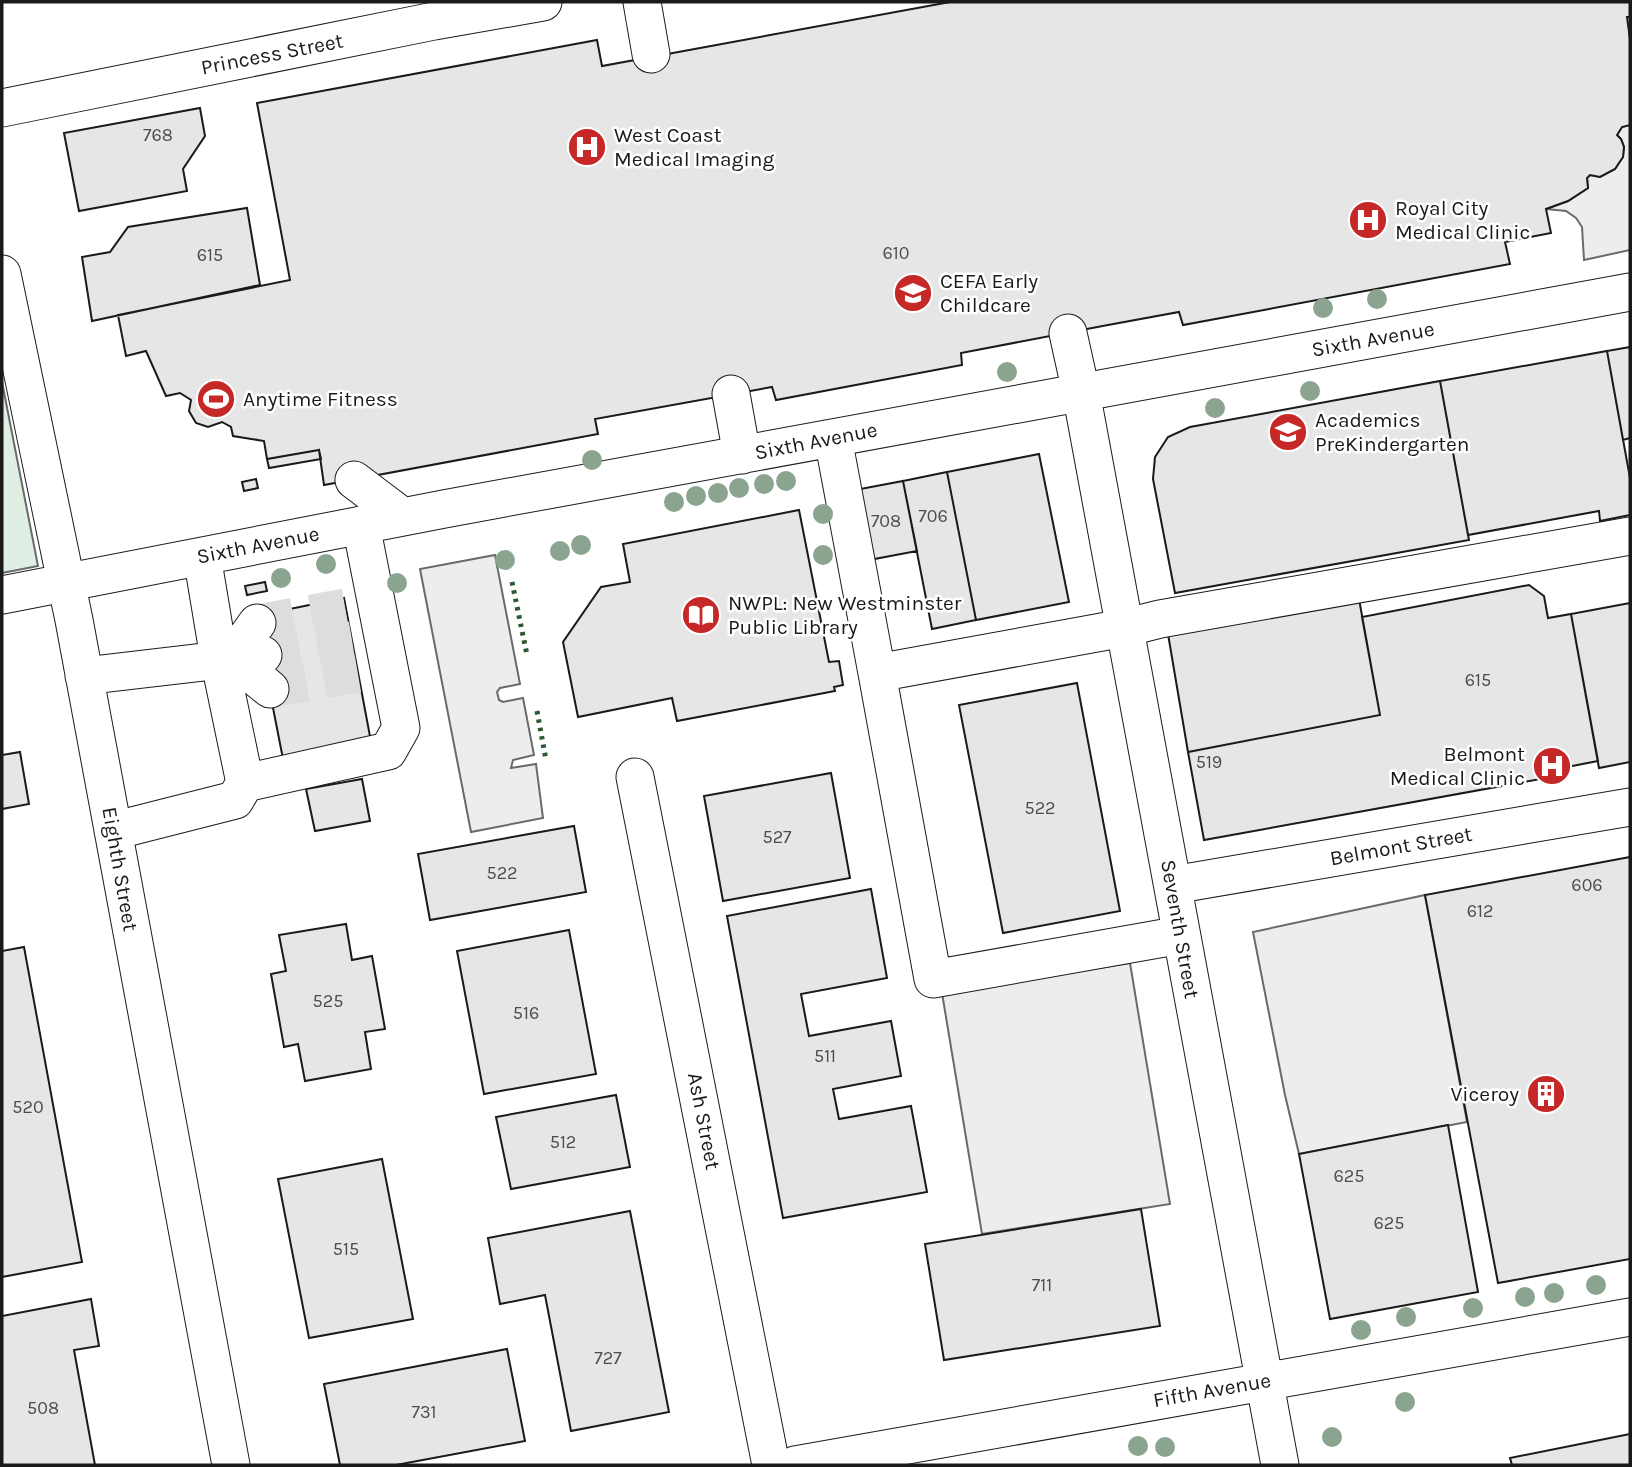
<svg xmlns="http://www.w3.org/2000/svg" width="1632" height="1467" font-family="Karla,sans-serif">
<rect width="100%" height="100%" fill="#fff"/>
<!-- green -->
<path fill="#e0efe3" stroke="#6a6a6a" stroke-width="2" d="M2 382 38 566 2 573Z"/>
<!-- parking -->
<path fill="#ededed" stroke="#6a6a6a" stroke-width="2" d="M1630 125V250L1584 260 1582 227 1576 218 1566 211 1546 209 1568 201 1588 188 1587 178 1590 175 1600 177 1615 169 1623 157 1624 147 1621 139 1617 135 1622 127Z
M495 555 520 684 500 688 497 692 499 700 503 702 523 698 534 755 513 760 511 768 536 764 543 818 471 832 420 569Z
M1425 895 1467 1122 1299 1154 1285 1095 1253 932Z
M1130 963 1170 1204 982 1234 942 993Z"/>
<!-- building -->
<path fill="#e6e6e6" stroke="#1a1a1a" stroke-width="2" d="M950 2H1630V17H1627L1630 39V125L1622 127 1617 135 1621 139 1624 147 1623 157 1615 169 1600 177 1590 175 1587 178 1588 188 1568 201 1546 209 1551 233 1505 242 1510 264 1183 325 1179 312 1108 325 961 353 962 365 776 400 772 387 595 419 598 434 324 485 319 450 267 459 264 441 233 436 231 427 222 422 208 427 196 423 189 411 191 400 180 393 166 396 146 351 126 356 118 315 290 280 257 103 597 40 602 66Z
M200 108 205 136 183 169 187 191 79 211 64 133Z
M247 208 260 285 92 321 82 257 110 252 128 227Z
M1630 347V438L1623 440 1607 351Z
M1607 351 1630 478V515L1600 521 1599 511 1468 535 1440 381Z
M1440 381 1469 540 1175 593 1153 479 1155 457 1168 437 1190 427Z
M319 450 321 459 269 468 267 459Z
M1039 454 1069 602 976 620 947 472Z
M947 472 976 620 932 629 903 481Z
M256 479 258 488 244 491 242 482Z
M903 481 917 551 869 560 855 490Z
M799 510 829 662 839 661 843 685 834 687 835 691 677 721 672 698 578 717 563 642 601 587 630 582 623 544Z
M265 582 267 591 247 595 245 586Z
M1529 585 1544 596 1548 618 1571 614 1598 761 1567 767 1568 774 1204 840 1188 752 1380 715 1362 617Z
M344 598 372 747 284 764 255 616Z
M1359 599 1380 715 1188 752 1168 634Z
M1630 603V762L1599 768 1571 614Z
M1077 683 1120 911 1003 933 959 705Z
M20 752 29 804 2 809V755Z
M831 773 850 878 723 901 704 796Z
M362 779 370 821 315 831 306 789Z
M574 826 586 892 430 920 418 854Z
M1630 857V1259L1498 1283 1425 895Z
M871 889 887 978 801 994 809 1036 891 1021 901 1076 833 1089 839 1119 911 1106 927 1192 783 1218 727 916Z
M346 924 352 960 372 956 385 1029 365 1032 371 1069 305 1081 298 1044 284 1047 271 974 286 971 279 935Z
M569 930 596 1074 484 1094 457 951Z
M24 947 82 1262 2 1277V951Z
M616 1095 630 1167 511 1189 496 1117Z
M1448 1125 1478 1292 1330 1319 1299 1154Z
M382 1159 413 1319 309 1338 278 1179Z
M1141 1209 1160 1326 944 1360 925 1244Z
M630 1211 669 1412 571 1431 545 1295 500 1304 488 1238Z
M91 1299 99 1346 74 1350 95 1465H2V1316Z
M507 1349 525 1441 396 1465H340L324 1384Z
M1630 1434V1465H1512L1510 1458Z"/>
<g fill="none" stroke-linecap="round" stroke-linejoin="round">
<!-- minor-tunnel -->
<path stroke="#ddd" stroke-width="37" stroke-dasharray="37 18" stroke-linecap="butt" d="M257 623 345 607
M263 655 352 640
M270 689 358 674"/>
<!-- minor casing -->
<g stroke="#1a1a1a" stroke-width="39">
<path id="minor" d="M642 2 651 54
M2 108 434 21 543 2
M2 274 74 620 231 1465
M1068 333 1081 392 1280 1465
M731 394 742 455
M833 438 877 673
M354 480 403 517
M2 595 444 509 1630 292
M257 623 232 658 270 689
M84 676 263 655
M635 777 771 1465
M245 783 388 751 401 728 361 525
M113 831 235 800 245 783 219 658 202 556
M1173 885 1630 807
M1181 935 933 979 877 673 1124 628 1160 619 1630 536
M795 1465 1630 1317"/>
</g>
<!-- minor -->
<use href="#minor" stroke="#fff" stroke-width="37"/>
<!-- hedge -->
<path stroke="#2b5a34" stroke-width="5" stroke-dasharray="3.5 5" stroke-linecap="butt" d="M512 582 527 655
M537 711 546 760"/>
</g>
<!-- trees -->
<g fill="#8aa48f">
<circle cx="1377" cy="299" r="10"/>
<circle cx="1323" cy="308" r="10"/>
<circle cx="1007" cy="372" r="10"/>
<circle cx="1310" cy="391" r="10"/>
<circle cx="1215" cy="408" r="10"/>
<circle cx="592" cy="460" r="10"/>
<circle cx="786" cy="481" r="10"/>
<circle cx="764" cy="484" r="10"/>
<circle cx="739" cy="488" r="10"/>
<circle cx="718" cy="493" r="10"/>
<circle cx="696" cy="496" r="10"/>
<circle cx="674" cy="502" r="10"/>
<circle cx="823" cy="514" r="10"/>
<circle cx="581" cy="545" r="10"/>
<circle cx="560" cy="551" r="10"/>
<circle cx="823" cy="555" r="10"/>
<circle cx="505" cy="560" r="10"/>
<circle cx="326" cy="564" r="10"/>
<circle cx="281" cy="578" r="10"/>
<circle cx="397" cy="583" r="10"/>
<circle cx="1596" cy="1285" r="10"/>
<circle cx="1554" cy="1293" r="10"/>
<circle cx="1525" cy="1297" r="10"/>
<circle cx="1473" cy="1308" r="10"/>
<circle cx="1406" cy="1317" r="10"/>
<circle cx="1361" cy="1330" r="10"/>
<circle cx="1405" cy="1402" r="10"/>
<circle cx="1332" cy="1437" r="10"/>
<circle cx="1138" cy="1446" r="10"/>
<circle cx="1165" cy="1447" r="10"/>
</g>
<!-- icons -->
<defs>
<g id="hospital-disc" transform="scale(2.0125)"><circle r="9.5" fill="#c62828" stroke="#fff"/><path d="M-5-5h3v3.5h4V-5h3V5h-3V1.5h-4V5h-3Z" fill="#fff"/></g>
<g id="school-disc" transform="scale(2.0125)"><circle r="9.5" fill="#c62828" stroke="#fff"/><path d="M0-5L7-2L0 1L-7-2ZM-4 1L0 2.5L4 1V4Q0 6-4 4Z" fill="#fff"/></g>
<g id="stadium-disc" transform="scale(2.0125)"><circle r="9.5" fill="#c62828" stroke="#fff"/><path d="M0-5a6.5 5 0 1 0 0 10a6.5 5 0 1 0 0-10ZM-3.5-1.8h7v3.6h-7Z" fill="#fff"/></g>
<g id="library-disc" transform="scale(2.0125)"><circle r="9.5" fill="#c62828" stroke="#fff"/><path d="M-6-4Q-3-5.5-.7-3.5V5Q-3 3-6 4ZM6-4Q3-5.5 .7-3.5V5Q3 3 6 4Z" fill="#fff"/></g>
<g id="building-disc" transform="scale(2.0125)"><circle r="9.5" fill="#c62828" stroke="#fff"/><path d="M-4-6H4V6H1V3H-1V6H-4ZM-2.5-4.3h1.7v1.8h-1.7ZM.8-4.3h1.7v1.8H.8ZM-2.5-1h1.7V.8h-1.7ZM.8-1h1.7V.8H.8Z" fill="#fff"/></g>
</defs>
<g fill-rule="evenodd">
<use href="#hospital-disc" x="587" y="147"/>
<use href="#hospital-disc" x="1368" y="220"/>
<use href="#school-disc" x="913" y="293"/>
<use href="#stadium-disc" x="216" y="399"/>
<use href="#school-disc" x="1288" y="432"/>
<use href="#library-disc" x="701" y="615"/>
<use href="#hospital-disc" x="1552" y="766"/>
<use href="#building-disc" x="1546" y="1094"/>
</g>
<g text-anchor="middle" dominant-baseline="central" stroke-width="5" stroke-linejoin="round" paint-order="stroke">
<!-- number labels -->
<g font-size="18" fill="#4d4d4d">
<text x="158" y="135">768</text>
<text x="896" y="253">610</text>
<text x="210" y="255">615</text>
<text x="933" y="516">706</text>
<text x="886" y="521">708</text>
<text x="1478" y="680">615</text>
<text x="1209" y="762">519</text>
<text x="1040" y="808">522</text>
<text x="777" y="837">527</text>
<text x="502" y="873">522</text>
<text x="1587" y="885">606</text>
<text x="1480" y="911">612</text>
<text x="328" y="1001">525</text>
<text x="526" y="1013">516</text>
<text x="825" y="1056">511</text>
<text x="28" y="1107">520</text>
<text x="563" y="1142">512</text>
<text x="1349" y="1176">625</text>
<text x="1389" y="1223">625</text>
<text x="346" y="1249">515</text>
<text x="1042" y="1285">711</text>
<text x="608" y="1358">727</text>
<text x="43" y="1408">508</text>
<text x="424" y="1412">731</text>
</g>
<!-- street labels -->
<g font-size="21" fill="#1a1a1a" stroke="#fff">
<text transform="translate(272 54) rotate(-11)">Princess Street</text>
<text transform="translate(1373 339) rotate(-10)">Sixth Avenue</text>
<text transform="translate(816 441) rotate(-11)">Sixth Avenue</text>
<text transform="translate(258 545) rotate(-11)">Sixth Avenue</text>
<text transform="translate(1401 846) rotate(-10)">Belmont Street</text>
<text transform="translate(120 869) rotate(80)">Eighth Street</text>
<text transform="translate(1180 929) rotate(80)">Seventh Street</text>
<text transform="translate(704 1121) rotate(79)">Ash Street</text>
<text transform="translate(1212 1390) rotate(-10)">Fifth Avenue</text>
</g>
<!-- poi labels -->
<g font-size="21" fill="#1a1a1a" stroke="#fff" text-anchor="start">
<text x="614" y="135">West Coast<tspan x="614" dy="24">Medical Imaging</tspan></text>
<text x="1395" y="208">Royal City<tspan x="1395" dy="24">Medical Clinic</tspan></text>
<text x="940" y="281">CEFA Early<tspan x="940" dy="24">Childcare</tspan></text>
<text x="243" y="399">Anytime Fitness</text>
<text x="1315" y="420">Academics<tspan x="1315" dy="24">PreKindergarten</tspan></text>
<text x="728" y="603">NWPL: New Westminster<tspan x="728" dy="24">Public Library</tspan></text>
<text x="1525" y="754" text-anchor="end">Belmont<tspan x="1525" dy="24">Medical Clinic</tspan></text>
<text x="1519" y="1094" text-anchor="end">Viceroy</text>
</g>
</g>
<!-- border -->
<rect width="1632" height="1467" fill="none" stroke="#1a1a1a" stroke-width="7"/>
</svg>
